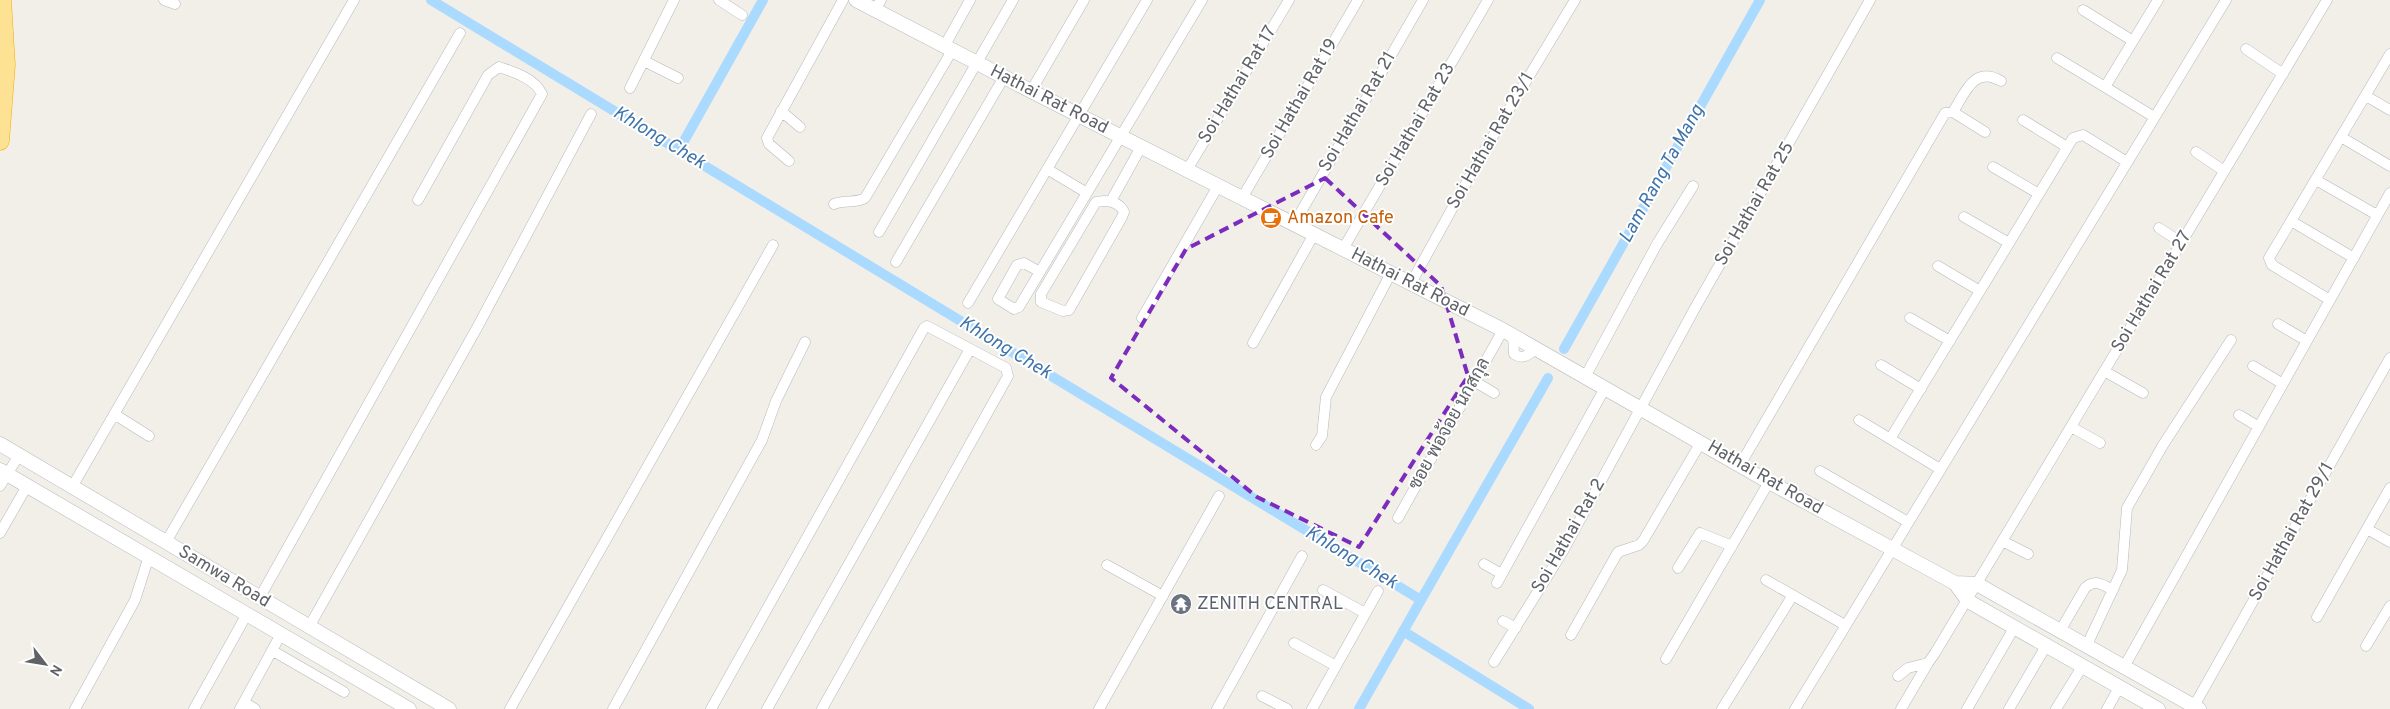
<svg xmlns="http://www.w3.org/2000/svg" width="2390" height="709" font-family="Overpass,Sarabun,sans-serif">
<rect width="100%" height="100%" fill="#f1efe8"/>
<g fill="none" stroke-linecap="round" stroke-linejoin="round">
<!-- canal -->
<path stroke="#aadaff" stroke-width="10" d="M431 0 1421 600 1359 709
M679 150 763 0
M1564 349 1760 0
M1421 600 1548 378
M1403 631 1529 709"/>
<!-- street casing -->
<g stroke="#b5b8bc" stroke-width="11">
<path id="street" d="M164 0 175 4
M719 0 742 15
M875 10 881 0
M2083 10 2133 41
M945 45 970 0
M2246 49 2283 74
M2057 58 2105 87
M644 61 678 78
M630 88 674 0
M1031 91 1084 0
M2366 96 2390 110
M781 111 800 127
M1953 112C1965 93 1974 65 2001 81
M2154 117 2105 87 2158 0
M2023 120 2067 147
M2341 137 2390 166
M2196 152 2224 171
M789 161 769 144 767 138 843 0
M1993 167 2039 194
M1047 169 1087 193
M1187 170 1289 0
M2316 180 2377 215
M1242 198 1358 0
M1104 201C1112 201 1120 204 1124 212L1122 217 1069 310 1063 311 1041 302V294L1096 202Z
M1111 201 1141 147
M834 204C845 199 855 204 865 198L953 49
M1964 217 2009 243
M2291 221 2354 258
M1294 224 1423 0
M2159 228 2182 243
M879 232 1013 0
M1343 249 1488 0
M896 262 1004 77
M1938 266 1980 291
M1040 272 1024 263 1017 265 998 299 1014 309 1019 307 1202 0
M1411 283 1484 151 1575 0
M2330 300 2272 265 2269 258 2390 54
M968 303 1147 0
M1142 318 1218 186
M1910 318 1950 341
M2278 324 2307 341
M1513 336 1514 354C1523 360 1528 355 1536 349
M1253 343 1314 234
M1881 365 1921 389
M2253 366 2283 384
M2104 371 2143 393
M1585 377 1657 244 1693 186
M1474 381 1494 393
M114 414 149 436
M2239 415 2259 427
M1859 420 1940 469
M2071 427 2100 443
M1890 439 2073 138 2083 135 2127 162
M1316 445 1322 436 1326 397 1391 273
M1740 465 1945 113 1953 112 1985 132
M1820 471 1908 522
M0 486 19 455
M72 487 354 0
M1398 518 1503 330
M2367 529 2390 542
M0 533 27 486
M2002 541 2028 554
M166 542 460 33
M1484 564 1502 574
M1107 565 1163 596
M1678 568 1700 533 1732 546
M1766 580 1845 625
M1497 583 1605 388
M1323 590 1365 613
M260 597 542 94C534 78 516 73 499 67L488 75 418 200
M2317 617 2390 488
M1503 621 1516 628
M309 627 478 326 591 114
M2060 631 2085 588C2095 579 2102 584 2113 590
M1571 635 1618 552 1639 545 1643 541 1701 442
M1294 643 1336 666
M2087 645 2122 570 2127 508 2163 445 2231 340
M2366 646 2390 606
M273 651 344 692
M1666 659 1769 482
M1494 662 1563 551 1695 308 1870 0
M2124 667 2390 193
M1898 676 1908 668 1928 663 1935 653 2327 0
M1262 696 1287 709
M244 702 255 709
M2194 706 2390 358
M75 709 135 600 149 556
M194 709 247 614
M240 709 281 634
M510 709 773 245
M613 709 762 440 776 401 805 342
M711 709 924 328 927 326 1006 368 1008 376 822 709
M767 709 970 349
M1099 709 1219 496
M1217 709 1302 556
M1312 709 1378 591
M1722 709 1793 595
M1795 709 2226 0
M1901 709 1928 663
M1967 709 2014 628
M2009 709 2046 646
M2056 709 2082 667
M2107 709 2119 688"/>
</g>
<!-- secondary casing -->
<g stroke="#b6babf" stroke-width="15">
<path id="secondary" d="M856 0 1031 91 1503 330 1769 482 1955 583 1977 584 1991 592 2199 709
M0 444 449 709
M0 470 409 709
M1955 583 1968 601 2158 709"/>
</g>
<!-- highway casing -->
<g stroke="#f9ab00" stroke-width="19">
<path id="highway" d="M0 141 6 65 2 0"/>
</g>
<!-- street -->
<use href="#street" stroke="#fff" stroke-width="10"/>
<!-- secondary -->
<use href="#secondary" stroke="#fff" stroke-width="14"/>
<!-- highway -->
<use href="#highway" stroke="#fde293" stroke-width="18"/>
</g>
<!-- marked area -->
<path fill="none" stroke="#7b2cbf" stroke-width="4" stroke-dasharray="10 6" stroke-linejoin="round" d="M1325 178 1441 286 1468 376 1359 547 1257 497 1111 378 1186 249Z"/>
<!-- icons -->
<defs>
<g id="cafe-disc" transform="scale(1.125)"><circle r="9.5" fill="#e8710a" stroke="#fff"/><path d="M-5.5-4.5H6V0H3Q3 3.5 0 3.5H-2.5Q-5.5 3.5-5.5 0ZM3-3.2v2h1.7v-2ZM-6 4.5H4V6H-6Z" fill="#fff"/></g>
<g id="temple-disc" transform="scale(1.125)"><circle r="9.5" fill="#6b7280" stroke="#fff"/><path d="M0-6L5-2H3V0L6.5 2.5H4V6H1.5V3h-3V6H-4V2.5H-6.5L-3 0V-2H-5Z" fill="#fff"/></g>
</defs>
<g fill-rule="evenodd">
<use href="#cafe-disc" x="1271" y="218"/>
<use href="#temple-disc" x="1181" y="604"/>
</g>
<g text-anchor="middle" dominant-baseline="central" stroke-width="4" stroke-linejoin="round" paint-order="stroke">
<!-- street labels -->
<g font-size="18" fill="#5f6368" stroke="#fff">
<text transform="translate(1238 85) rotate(-59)">Soi Hathai Rat 17</text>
<text transform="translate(1300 99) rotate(-60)">Soi Hathai Rat 19</text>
<text transform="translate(1049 100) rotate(27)">Hathai Rat Road</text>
<text transform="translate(1358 112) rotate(-60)">Soi Hathai Rat 21</text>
<text transform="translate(1416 125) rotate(-60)">Soi Hathai Rat 23</text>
<text transform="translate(1491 141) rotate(-60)">Soi Hathai Rat 23/1</text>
<text transform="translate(1755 204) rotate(-60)">Soi Hathai Rat 25</text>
<text transform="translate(1410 283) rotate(27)">Hathai Rat Road</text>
<text transform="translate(2152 292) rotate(-59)">Soi Hathai Rat 27</text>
<text transform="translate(1450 424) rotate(-61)">ซอย พ่อจ้อย นกสกุล</text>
<text transform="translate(1765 478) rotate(30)">Hathai Rat Road</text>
<text transform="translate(2292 532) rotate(-61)">Soi Hathai Rat 29/1</text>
<text transform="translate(1569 536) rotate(-60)">Soi Hathai Rat 2</text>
<text transform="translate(224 577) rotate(31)">Samwa Road</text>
</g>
<!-- food labels -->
<g font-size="18" fill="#c56008" stroke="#fff" text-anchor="start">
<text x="1287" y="218">Amazon Cafe</text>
</g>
<!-- worship labels -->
<g font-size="18" fill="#5b616d" stroke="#fff" text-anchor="start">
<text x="1197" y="604">ZENITH CENTRAL</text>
</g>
<!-- water labels -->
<g font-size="19" font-style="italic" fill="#4174aa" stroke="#fff">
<text transform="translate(659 138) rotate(31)">Khlong Chek</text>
<text transform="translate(1662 174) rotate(-61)">Lam Rang Ta Mang</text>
<text transform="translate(1005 348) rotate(31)">Khlong Chek</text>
<text transform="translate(1351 558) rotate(31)">Khlong Chek</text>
</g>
</g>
<!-- north arrow -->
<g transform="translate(45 664) rotate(121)" stroke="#ffffff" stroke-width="4" paint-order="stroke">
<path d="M0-4L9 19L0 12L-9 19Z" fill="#5f6368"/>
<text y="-8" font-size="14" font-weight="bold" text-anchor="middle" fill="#5f6368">N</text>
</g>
</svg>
